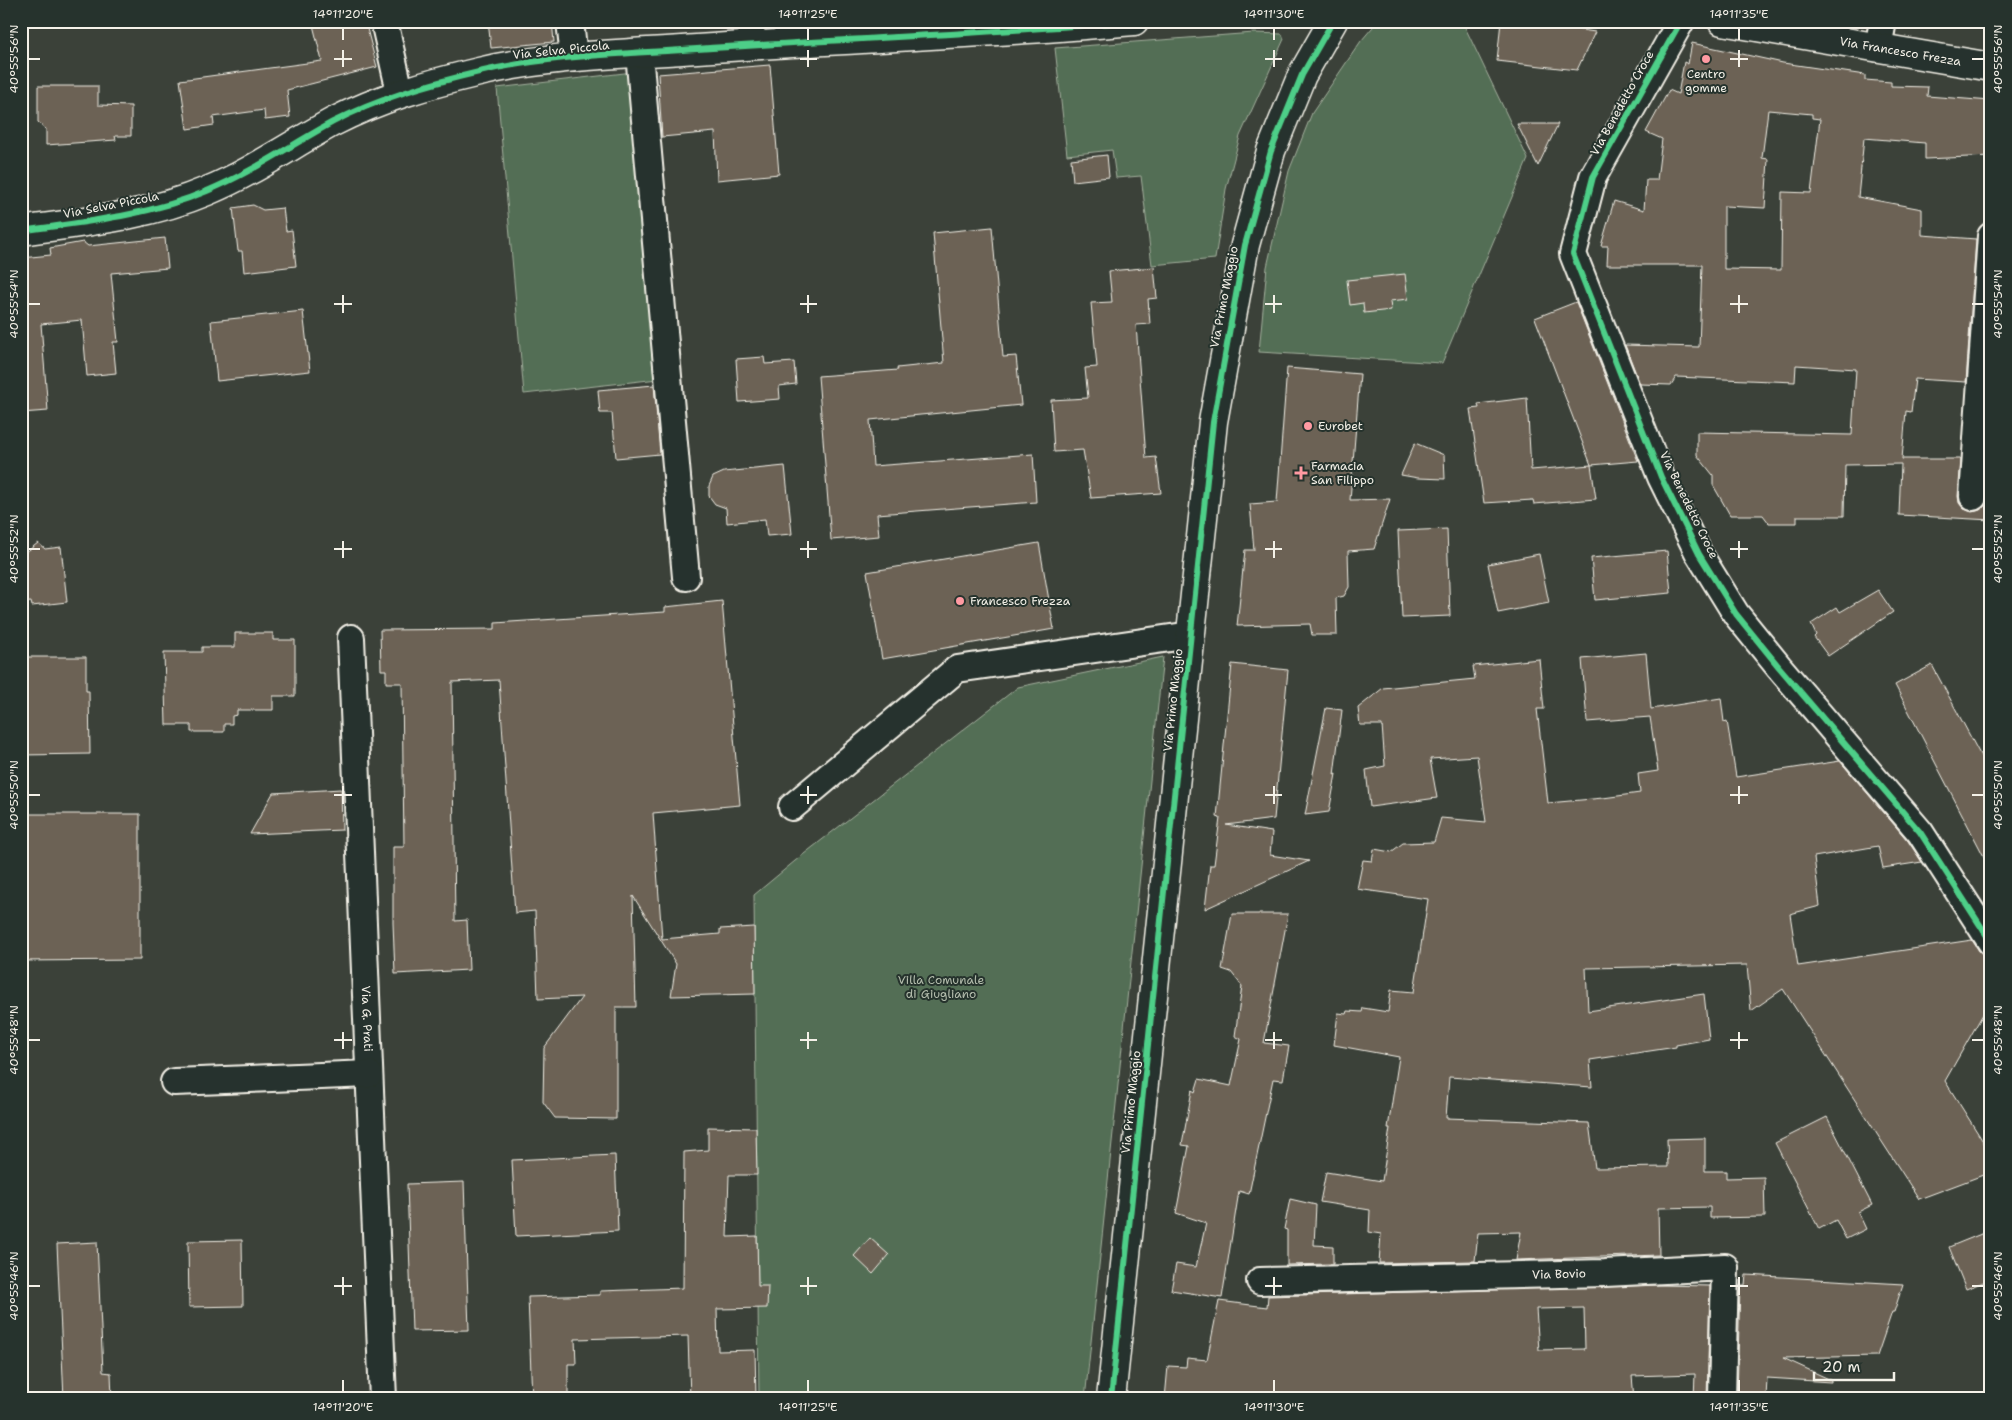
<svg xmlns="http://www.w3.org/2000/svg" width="2012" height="1420" font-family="'Shantell Sans',sans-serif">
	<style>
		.green { fill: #536e55; stroke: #a4b09e }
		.building { fill: #6c6255; stroke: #f4f1e8; fill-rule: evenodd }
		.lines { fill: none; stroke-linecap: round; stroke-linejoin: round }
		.minor-casing { stroke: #f4f1e8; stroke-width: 30 }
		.tertiary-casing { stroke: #f4f1e8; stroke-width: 31 }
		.minor { stroke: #26332d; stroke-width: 26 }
		.tertiary { stroke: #26332d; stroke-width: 28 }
		.cycleway-casing { stroke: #26332d; stroke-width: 9 }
		.cycleway { stroke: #4dcf88; stroke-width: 6 }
		.ticks { fill: none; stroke: #f4f1e8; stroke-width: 2 }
		.poi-dot { fill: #ff9aa2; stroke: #26332d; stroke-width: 2 }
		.labels { text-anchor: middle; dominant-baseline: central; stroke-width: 4; stroke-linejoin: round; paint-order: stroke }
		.street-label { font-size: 12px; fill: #f4f1e8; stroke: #26332d }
		.poi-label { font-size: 12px; fill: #f4f1e8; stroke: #26332d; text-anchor: start }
		.park-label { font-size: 12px; fill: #b4bdad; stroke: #26332d }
		.neatline { fill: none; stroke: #f4f1e8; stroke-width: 2 }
		.ticks-label { font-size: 12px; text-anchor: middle; fill: #f4f1e8 }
	</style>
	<rect width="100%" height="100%" fill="#3b4139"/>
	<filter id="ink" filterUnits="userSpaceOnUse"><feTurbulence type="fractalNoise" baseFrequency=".02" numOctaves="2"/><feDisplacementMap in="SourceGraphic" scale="10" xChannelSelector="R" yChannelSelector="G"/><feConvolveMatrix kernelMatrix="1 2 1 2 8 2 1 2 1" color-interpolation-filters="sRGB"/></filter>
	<g filter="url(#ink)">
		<g class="green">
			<path d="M1378,21H1462L1528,159L1442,363L1259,352L1267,267L1289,171L1312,113L1361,41Z"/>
			<path d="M1254,33L1282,34L1284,39L1240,136L1226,189L1215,259L1152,265L1141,176L1116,178L1112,150L1067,155L1055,48Z"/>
			<path d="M633,72L658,379L524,394L497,88Z"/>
			<path d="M1163,657L1085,1399H759L754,895L795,861L1018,687Z"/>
		</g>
		<g class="building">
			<path d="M312,21H365L377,67L287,90L290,117L265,120L264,110L213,117L214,125L187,129L180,80L322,61Z"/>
			<path d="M488,21H552L554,42L491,48Z"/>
			<path d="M1501,21H1523L1595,32L1577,70L1497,61Z"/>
			<path d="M1692,43L1783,63L1865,75V80L1891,82V86L1928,87L1927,96L1991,101V156L1925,159V143L1864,138L1858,197L1922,209V235L1976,239L1966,382L1915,379L1911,412L1906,411L1902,459H1961L1958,496L1959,503L1964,509L1972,512L1980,510L1986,505L1988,498L1991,460V520L1899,515L1901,464L1845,465L1844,516H1797V523H1769L1763,515H1730L1713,485V475L1697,455V432L1852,435L1856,369L1796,365L1795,382L1676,377L1671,385L1640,384L1625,345L1699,347L1702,265H1607L1608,246H1601L1614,201L1644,210L1646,180H1657L1662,139L1646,132L1669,90L1678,94L1684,62L1688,64ZM1768,110L1812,114V118L1820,119L1811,193L1782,192L1781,270L1724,269V206L1765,208L1768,159L1762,158Z"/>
			<path d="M770,65L779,174L717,180L715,132L662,137L658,74Z"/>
			<path d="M38,86H98V105L131,106V136H115L116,140L46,145V129L38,122Z"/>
			<path d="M1517,124H1558L1538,166Z"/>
			<path d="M1107,155L1109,177L1073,181L1071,159Z"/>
			<path d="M253,205L263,210L283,208L286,231L292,230L296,266L244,272L242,251H238L233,208Z"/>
			<path d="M992,227L1003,357L1016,356L1021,405L870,420L873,466L1033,454L1036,502L877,514L879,536L831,540L818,376L898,370L897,368L944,363L933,233Z"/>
			<path d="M165,238L168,268L111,273L118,342H113L116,373L87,376L82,320L41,324L48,411L21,413V258L51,255L50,248L83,242L88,246Z"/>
			<path d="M1154,267L1157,298L1148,299L1150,324L1136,325L1146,458L1156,457L1161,493L1091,498L1083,450L1054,452L1051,400L1088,398L1085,368L1097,367L1091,303L1112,302L1109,271Z"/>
			<path d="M1405,274L1408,299L1390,301L1391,310L1364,313L1363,303L1350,305L1347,280Z"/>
			<path d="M1576,302L1638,461L1591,465L1535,318Z"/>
			<path d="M303,311L310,371L217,381L211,321Z"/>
			<path d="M764,357L765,364L794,362L796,384L779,386L780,399L739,402L736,359Z"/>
			<path d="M1287,368L1360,374L1350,500L1390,499L1374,549L1348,551L1349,587L1344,596L1336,598L1337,635H1312L1310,624L1237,626L1245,550H1254L1250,504L1277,502Z"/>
			<path d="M654,385L660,454L616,458L612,413H600L598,390Z"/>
			<path d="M1527,398L1531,470L1591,465L1596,499L1534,504L1533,500L1484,503L1470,409L1479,408L1478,404Z"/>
			<path d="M1415,443L1444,455L1445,479L1418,478L1401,475Z"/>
			<path d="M785,466L792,534L767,536L765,519L727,523L726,508L715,504L709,496V486L713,477L724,472Z"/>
			<path d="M1447,529L1450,616L1402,618L1398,531Z"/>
			<path d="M38,543L45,549L61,547L67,602L32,606L31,602L21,603V556Z"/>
			<path d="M1039,543L1054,629L882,659L867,572Z"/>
			<path d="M1667,551L1671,593L1595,600L1591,558Z"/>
			<path d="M1539,554L1549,603L1498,613L1488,564Z"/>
			<path d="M1878,590L1893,612L1828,656L1814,637L1816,635L1811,624L1837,607L1840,612Z"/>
			<path d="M722,601L740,805L653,813L662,939L720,934V929L754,927L755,994L671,996L676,964L633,896L636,1007H616V1119L555,1118L543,1102L544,1048L582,997L538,999L535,911L515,913L499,680L452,682L455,921L467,920L469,970L395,974L393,923V847H404L402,683H386V670H381L380,630L495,629V623L665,612V607Z"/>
			<path d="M235,633H273V640H295V696H273V710H237V715L232,716V724H224V732H191V725H166L164,652H202V647H235Z"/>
			<path d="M1646,653L1651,709L1721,698L1724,722L1727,721L1736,777L1840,761L1908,841L1922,862L1883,868L1878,846L1814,857L1820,906L1790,914L1798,966L1972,940L1979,951L1988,956L1991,961V1000L1945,1081L1991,1154V1172L1919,1199L1783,989L1751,1011L1747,965L1586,968L1588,1011L1704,994L1709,1039L1676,1045V1047L1590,1060L1592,1087L1449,1077L1446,1118L1589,1123L1595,1168L1668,1167L1667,1139L1705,1138V1171H1726V1178L1764,1177L1765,1217L1710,1218V1207L1658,1208L1659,1255L1516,1260L1521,1232L1478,1233L1475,1261L1379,1263L1381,1234L1369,1232L1370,1210L1320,1202L1326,1172L1382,1181L1390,1128H1388L1399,1057L1334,1045L1338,1013L1346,1014L1347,1011L1362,1012L1363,1008L1388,1012L1391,990L1414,992L1428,899L1357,889L1363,860L1372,861L1374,849L1391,852L1403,843L1434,842L1441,818L1486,822L1477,756L1430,759L1437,798L1370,807L1366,770L1385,766L1382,725H1360L1358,708L1383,688L1475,679L1473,666L1539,659L1544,709H1537L1548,803L1603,798L1640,793L1638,774L1658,771L1650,717L1587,722L1582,659Z"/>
			<path d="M21,657H86V691H89L90,754L21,755Z"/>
			<path d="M1232,664L1288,670L1274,819L1226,825L1272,832L1270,855L1309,861L1205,909L1210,865H1214L1220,818L1217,817Z"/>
			<path d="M1932,665L1991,775V870L1895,685Z"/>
			<path d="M1326,708L1342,710L1334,775L1336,774L1329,812L1305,815Z"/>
			<path d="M341,789L342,830L250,834L273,793Z"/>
			<path d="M21,814H140V960L21,961Z"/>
			<path d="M1232,914H1288L1264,1043L1289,1046L1283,1080L1273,1079L1249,1194L1239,1191L1222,1298L1171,1290L1176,1264L1196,1267L1206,1223L1176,1213L1189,1146L1182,1145L1192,1090L1195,1092L1199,1079L1231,1086L1241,1039L1235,1036L1242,986L1231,972L1222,969Z"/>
			<path d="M1827,1117L1872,1205L1858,1212L1866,1229L1846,1239L1836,1220L1819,1229L1775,1143Z"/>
			<path d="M708,1127L756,1128L757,1175H729L727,1237L757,1236L758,1286H768L767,1308L717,1309L718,1351L755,1350L756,1399H690L688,1336L575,1339L576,1364H568V1399H532L528,1297L600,1295V1291L683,1288L684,1152L708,1150Z"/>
			<path d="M615,1155L618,1231L516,1236L512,1160Z"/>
			<path d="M464,1182L469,1330L412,1331L407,1184Z"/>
			<path d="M1290,1199L1316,1205L1314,1245L1333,1246V1264L1287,1265V1230L1284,1229Z"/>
			<path d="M1991,1230V1279L1966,1289L1949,1247Z"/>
			<path d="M870,1238L889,1255L873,1274L854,1256Z"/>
			<path d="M242,1240L243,1306L189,1307L188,1241Z"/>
			<path d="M97,1242L103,1372L111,1373L112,1399H64L57,1244Z"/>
			<path d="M1746,1275L1903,1284L1894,1312H1892L1877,1356L1783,1358L1831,1380V1382L1767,1378L1766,1399H1737L1740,1285H1745Z"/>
			<path d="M1660,1285L1710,1286L1707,1399H1694L1695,1374L1632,1376L1634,1399H1165L1168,1366L1186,1367L1187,1358L1207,1360L1219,1301L1267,1307L1268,1296ZM1584,1308L1585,1349L1539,1350L1536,1309Z"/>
		</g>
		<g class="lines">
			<g class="minor-casing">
				<g id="minor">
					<path d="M384,21L400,92"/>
					<path d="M570,21L574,58"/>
					<path d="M751,21L752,45"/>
					<path d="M1681,21L1593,177L1573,254L1661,477L1699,554L1736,614L1779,667L1920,832L1991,942"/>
					<path d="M1878,48L1883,21"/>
					<path d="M639,53L686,577"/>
					<path d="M1973,497L1991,236"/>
					<path id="s1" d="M351,638L383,1399"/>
					<path d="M792,807L957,669L1191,635"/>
					<path d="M174,1082L369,1074"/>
					<path id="s2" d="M1260,1281L1605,1273L1725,1267L1722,1399"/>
				</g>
			</g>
			<g class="tertiary-casing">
				<g id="tertiary">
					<path id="s3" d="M1722,21L1991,67"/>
					<path d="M21,231C84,222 148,216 207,191C251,173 291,145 333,122C380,98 428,84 479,72C550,55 625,54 697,49C842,39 988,34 1134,21"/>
					<path d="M1111,1399L1213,422L1245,245L1271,151L1302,75L1333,21"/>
				</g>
			</g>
			<use href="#minor" class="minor"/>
			<use href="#tertiary" class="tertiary"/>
			<g class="cycleway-casing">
				<g id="cycleway">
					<path d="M1681,21L1593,177L1573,254L1661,477L1699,554L1736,614L1779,667L1920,832L1991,942"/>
					<path d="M21,231C84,222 148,216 207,191C251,173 291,145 333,122C380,98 428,84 479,72C550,55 625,54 697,49C842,39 988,34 1134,21"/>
					<path d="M1111,1399L1213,422L1245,245L1271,151L1302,75L1333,21"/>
				</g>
			</g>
			<use href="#cycleway" class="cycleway"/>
		</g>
	</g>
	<path class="ticks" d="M343,28V40M808,28V40M1274,28V40M1739,28V40M343,50V67M808,50V67M1274,50V67M1739,50V67M28,59H40M334,59H352M800,59H817M1265,59H1282M1730,59H1748M1972,59H1984M343,295V313M808,295V313M1274,295V313M1739,295V313M28,304H40M334,304H352M800,304H817M1265,304H1282M1730,304H1748M1972,304H1984M343,541V558M808,541V558M1274,541V558M1739,541V558M28,549H40M334,549H352M800,549H817M1265,549H1282M1730,549H1748M1972,549H1984M343,786V804M808,786V804M1274,786V804M1739,786V804M28,795H40M334,795H352M800,795H817M1265,795H1282M1730,795H1748M1972,795H1984M343,1032V1049M808,1032V1049M1274,1032V1049M1739,1032V1049M28,1040H40M334,1040H352M800,1040H817M1265,1040H1282M1730,1040H1748M1972,1040H1984M343,1277V1295M808,1277V1295M1274,1277V1295M1739,1277V1295M28,1286H40M334,1286H352M800,1286H817M1265,1286H1282M1730,1286H1748M1972,1286H1984M343,1380V1392M808,1380V1392M1274,1380V1392M1739,1380V1392"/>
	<g class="poi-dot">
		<circle cx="1706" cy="59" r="5"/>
		<circle cx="1308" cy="426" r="5"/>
		<path d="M1298.5 465.5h5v5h5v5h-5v5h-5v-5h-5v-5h5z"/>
		<circle cx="960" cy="601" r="5"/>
	</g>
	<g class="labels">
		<g class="street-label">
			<text transform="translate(561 50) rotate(-6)">Via Selva Piccola</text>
			<text stroke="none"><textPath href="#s3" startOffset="181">Via Francesco Frezza</textPath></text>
			<text transform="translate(1622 103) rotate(-61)">Via Benedetto Croce</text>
			<text transform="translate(111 205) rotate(-11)">Via Selva Piccola</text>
			<text transform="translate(1224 297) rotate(-79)">Via Primo Maggio</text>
			<text transform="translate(1689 505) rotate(64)">Via Benedetto Croce</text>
			<text transform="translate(1173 700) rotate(-84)">Via Primo Maggio</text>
			<text stroke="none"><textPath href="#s1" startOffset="381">Via G. Prati</textPath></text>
			<text transform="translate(1131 1102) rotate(-84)">Via Primo Maggio</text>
			<text stroke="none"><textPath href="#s2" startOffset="299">Via Bovio</textPath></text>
		</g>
		<g class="poi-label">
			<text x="1706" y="74" text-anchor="middle">Centro<tspan x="1706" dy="14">gomme</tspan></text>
			<text x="1318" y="426">Eurobet</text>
			<text x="1311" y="466">Farmacia<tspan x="1311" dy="14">San Filippo</tspan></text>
			<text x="970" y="601">Francesco Frezza</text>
		</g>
		<g class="park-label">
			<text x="941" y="980">Villa Comunale<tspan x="941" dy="14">di Giugliano</tspan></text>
		</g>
	</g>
	<rect width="2012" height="1420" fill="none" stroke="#26332d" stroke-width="55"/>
	<path d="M1814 1372v8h80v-8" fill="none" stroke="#f4f1e8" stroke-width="2.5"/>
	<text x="1822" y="1372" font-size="15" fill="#f4f1e8" stroke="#26332d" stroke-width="4" paint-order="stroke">20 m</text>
	<rect x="28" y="28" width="1956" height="1364" class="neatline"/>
	<g class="ticks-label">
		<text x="343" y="18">14°11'20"E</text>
		<text x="808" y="18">14°11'25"E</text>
		<text x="1274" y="18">14°11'30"E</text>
		<text x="1739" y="18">14°11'35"E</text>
		<text transform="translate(14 59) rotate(-90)" y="4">40°55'56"N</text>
		<text transform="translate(1998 59) rotate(-90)" y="4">40°55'56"N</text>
		<text transform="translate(14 304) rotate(-90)" y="4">40°55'54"N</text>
		<text transform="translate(1998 304) rotate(-90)" y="4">40°55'54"N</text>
		<text transform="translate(14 549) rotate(-90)" y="4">40°55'52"N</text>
		<text transform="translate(1998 549) rotate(-90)" y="4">40°55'52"N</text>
		<text transform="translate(14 795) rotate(-90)" y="4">40°55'50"N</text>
		<text transform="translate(1998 795) rotate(-90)" y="4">40°55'50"N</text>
		<text transform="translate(14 1040) rotate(-90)" y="4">40°55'48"N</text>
		<text transform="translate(1998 1040) rotate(-90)" y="4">40°55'48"N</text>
		<text transform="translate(14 1286) rotate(-90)" y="4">40°55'46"N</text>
		<text transform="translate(1998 1286) rotate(-90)" y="4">40°55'46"N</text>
		<text x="343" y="1411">14°11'20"E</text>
		<text x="808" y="1411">14°11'25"E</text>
		<text x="1274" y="1411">14°11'30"E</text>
		<text x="1739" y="1411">14°11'35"E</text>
	</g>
</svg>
